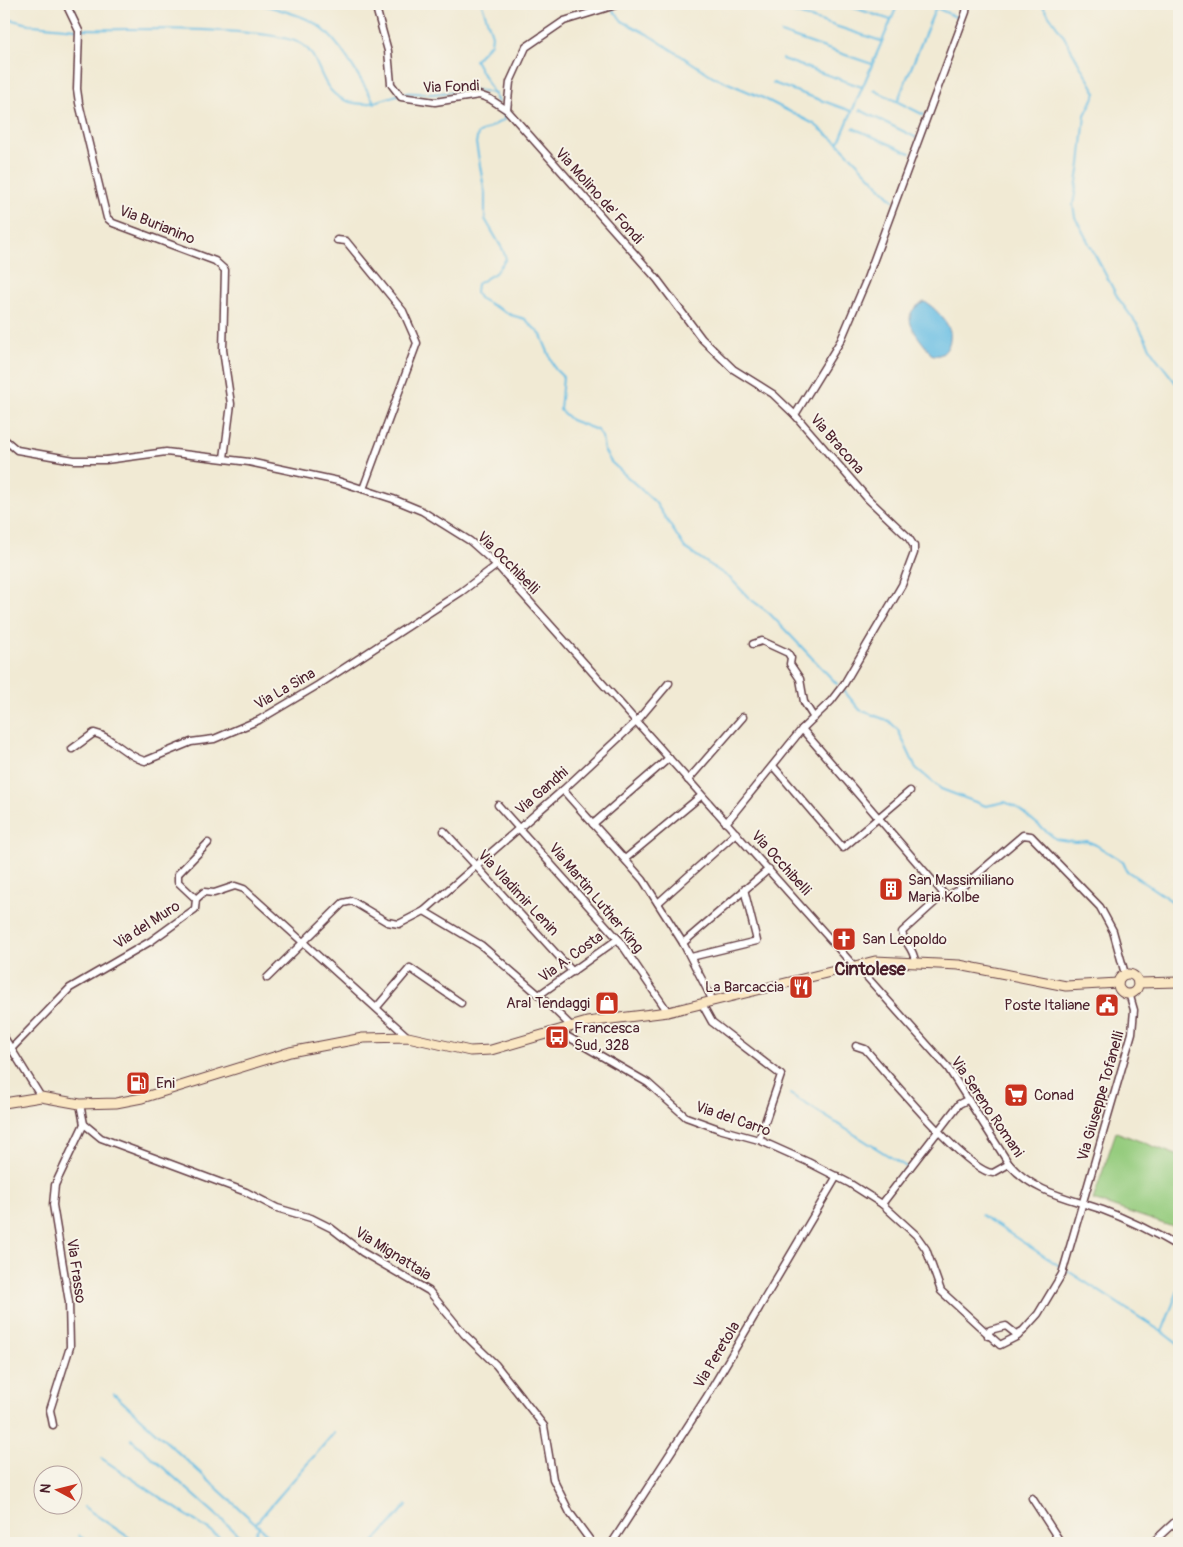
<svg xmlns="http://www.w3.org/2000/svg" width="1183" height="1547" font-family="Pangolin,sans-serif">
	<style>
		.green { fill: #95cc7e; stroke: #707654 }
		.water { fill: #68bee4; stroke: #596e88 }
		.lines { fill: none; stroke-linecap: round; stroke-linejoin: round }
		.stream { stroke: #68bee4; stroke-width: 2 }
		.street-casing { stroke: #633d44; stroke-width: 9 }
		.secondary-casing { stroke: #633d44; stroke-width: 11 }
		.street { stroke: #fff; stroke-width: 6 }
		.secondary { stroke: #fae7c3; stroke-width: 9 }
		.labels { text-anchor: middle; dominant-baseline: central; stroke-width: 4; stroke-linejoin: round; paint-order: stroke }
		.street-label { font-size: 15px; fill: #4a1f2b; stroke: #f7f3e8 }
		.poi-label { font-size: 15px; fill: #4a1f2b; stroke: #f7f3e8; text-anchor: start }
		.quarter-label { font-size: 18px; font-weight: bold; fill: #4a1f2b; stroke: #f7f3e8 }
	</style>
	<rect width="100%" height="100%" fill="#f7f3e8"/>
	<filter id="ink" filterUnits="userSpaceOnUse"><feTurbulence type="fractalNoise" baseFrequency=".02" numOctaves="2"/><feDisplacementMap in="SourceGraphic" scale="10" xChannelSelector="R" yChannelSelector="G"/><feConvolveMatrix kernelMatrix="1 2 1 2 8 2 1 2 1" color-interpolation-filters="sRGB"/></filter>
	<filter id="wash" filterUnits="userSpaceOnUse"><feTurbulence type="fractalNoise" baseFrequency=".0096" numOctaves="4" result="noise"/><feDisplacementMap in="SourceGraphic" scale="20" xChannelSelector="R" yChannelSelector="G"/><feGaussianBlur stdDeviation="1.12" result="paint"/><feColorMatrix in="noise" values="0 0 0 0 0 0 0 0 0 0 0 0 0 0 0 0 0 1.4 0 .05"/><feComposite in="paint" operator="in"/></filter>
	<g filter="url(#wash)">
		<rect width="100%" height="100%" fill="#f1ead4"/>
		<path class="green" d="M1116,1132L1179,1156V1229L1093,1200Z"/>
		<path class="water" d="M924,302C932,304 949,323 950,332C952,344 944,360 931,354C918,335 895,316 924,302Z"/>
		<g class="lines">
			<g class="stream">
				<path d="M72,4L79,24"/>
				<path d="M260,4C276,9 295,13 311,21C338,35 359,78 375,103"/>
				<path d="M482,4L492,35L491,43L475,60L498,102"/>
				<path d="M842,4L891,20"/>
				<path d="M928,4L958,18"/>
				<path d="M1041,4L1063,35L1096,93L1085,115L1080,165L1073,205L1075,217L1118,298L1139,327L1154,355L1179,387"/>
				<path d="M774,6L881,41"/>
				<path d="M613,10L622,21L647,34L714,77L763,98L814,124L838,143L893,200"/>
				<path d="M4,18L33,25L76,29"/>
				<path d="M81,29C125,30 271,25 303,45C323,59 318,94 350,102C370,108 385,97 405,93C413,92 423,94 431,94C454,93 472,86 495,94"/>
				<path d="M781,33L872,64"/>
				<path d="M782,59L862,87"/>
				<path d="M773,83L851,111"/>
				<path d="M874,90L924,115"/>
				<path d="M898,100L936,7"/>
				<path d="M501,108L505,119L478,134L476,143L485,194V219L503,250L506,259L495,273L477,284L476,292L479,298L488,303L511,315L525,319L541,335L555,369L563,377L560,410L571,420L597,430L602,437L604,450L611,462L655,502L685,548L731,579L749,598L769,613L837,684"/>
				<path d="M860,110L917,138"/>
				<path d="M853,128L910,153"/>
				<path d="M839,142L898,4"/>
				<path d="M844,691L860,710L889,721L898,730L916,768L941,789L986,806L1005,802L1016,807L1056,839L1075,842L1087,841L1096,845L1123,862L1127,871L1179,906"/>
				<path d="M790,1094L908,1168"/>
				<path d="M981,1215L1061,1267"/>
				<path d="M1065,1269L1162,1332"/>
				<path d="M1179,1288L1162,1332L1179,1345"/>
				<path d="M114,1394L277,1543"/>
				<path d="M131,1439L248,1543"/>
				<path d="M101,1458L228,1543"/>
				<path d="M84,1507L137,1543"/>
				<path d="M256,1523L334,1433"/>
				<path d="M79,1536L90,1543"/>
				<path d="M249,1543L259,1527"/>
				<path d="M373,1543L407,1505"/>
			</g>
		</g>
	</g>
	<g filter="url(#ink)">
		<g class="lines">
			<g class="street-casing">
				<g id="street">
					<path d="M66,4L79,31L77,89L79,103L107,218L113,223L215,261L225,270L223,350L231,404L224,458"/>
					<path d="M375,4L388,51L391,84L401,97L435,102L479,95L490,99L507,110"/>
					<path d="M619,4L564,21L526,47L510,82L507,110L657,279L702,339L733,369L773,394L795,415"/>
					<path d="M337,240L346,241L403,311L417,343L363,489"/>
					<path d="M4,439L17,450L74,460H106L166,452L249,462L338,481L393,499L422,511L470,541L497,565L854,966"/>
					<path d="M753,644L762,641L788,653L791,658L790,664L800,679L804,702L814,718"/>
					<path d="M802,729L944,894L948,896L962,887L1023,835L1031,836L1100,907L1113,931L1125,974"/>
					<path d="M72,749L94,733C113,737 125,756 145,761L191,742L214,739L259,720L318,685L461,592L497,565"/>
					<path d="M773,766L843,848L910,791"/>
					<path d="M688,780L743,717"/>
					<path d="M563,790L643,880L683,943L713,1001"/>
					<path d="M498,805L618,939L668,1012"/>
					<path d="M726,823L802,729L831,701L844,684L902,585L914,553V546L908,537L868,499L795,415L841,340L866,281L966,12L967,4"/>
					<path d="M593,824L669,758"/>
					<path d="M444,831L573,972"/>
					<path d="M625,859L701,796"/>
					<path d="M196,899L178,882V874L208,843"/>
					<path d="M658,903L736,833"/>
					<path d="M424,911L481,945L539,995L571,1026"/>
					<path d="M683,943L769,869"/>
					<path d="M691,957L757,941L744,889"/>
					<path d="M915,961C913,947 904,943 902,932L944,894"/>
					<path d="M860,964L866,976L948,1068L1009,1164C1034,1193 1069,1198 1103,1210C1130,1220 1155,1233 1179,1247"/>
					<path d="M267,978L343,903L352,901L387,922L399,924L424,911L563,790L637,721L669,683"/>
					<path d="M539,995L618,939"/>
					<path d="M702,1004L712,1022L781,1075L759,1140"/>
					<path d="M377,1007L410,968L461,1003"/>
					<path d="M558,1031L648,1083L686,1117L719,1129L759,1140L808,1162L849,1183L882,1204L916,1235L926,1249L941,1291L1000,1345L1018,1336L1038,1314L1062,1274L1132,1033L1134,1010L1129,993"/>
					<path d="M4,1037L41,1097"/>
					<path d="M856,1046L865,1049C885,1071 968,1173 993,1173L1009,1164"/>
					<path d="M11,1049L70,988L151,941L195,909L196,899L204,892L214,893L235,886L244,889L408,1037"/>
					<path d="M80,1104L84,1124L101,1138L246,1192L277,1208L311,1218L331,1228L362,1252L429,1291L464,1334L496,1365L544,1426L553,1479L570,1513L592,1543"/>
					<path d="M882,1204L959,1104L967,1100"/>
					<path d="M988,1336L990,1330L1006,1326L1016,1334L1023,1331"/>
					<path d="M53,1425L50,1410L70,1347L69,1302L53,1205L55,1185L84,1124"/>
					<path d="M1032,1498L1061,1543"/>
					<path d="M612,1543L706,1398L837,1176"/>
					<path d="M1152,1543L1179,1518"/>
				</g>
			</g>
			<g class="secondary-casing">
				<g id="secondary">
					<circle cx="1128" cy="984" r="10"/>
					<path d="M1138,983L1179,982"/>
					<path d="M4,1103L41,1097L80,1104L116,1103L142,1098L290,1052L363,1038L408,1037L470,1051L491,1050L587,1022L668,1012L875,961L959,965L1066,986L1118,983"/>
				</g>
			</g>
			<use href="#street" class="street"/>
			<use href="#secondary" class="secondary"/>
		</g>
	</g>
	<defs>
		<g id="building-square" transform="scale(1.25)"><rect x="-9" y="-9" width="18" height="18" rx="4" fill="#c8321e" stroke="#f7f3e8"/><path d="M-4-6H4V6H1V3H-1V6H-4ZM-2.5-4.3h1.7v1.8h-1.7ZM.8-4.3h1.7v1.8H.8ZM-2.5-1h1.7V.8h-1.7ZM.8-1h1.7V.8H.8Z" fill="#fff"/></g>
		<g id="church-square" transform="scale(1.25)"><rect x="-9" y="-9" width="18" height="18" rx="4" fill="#c8321e" stroke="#f7f3e8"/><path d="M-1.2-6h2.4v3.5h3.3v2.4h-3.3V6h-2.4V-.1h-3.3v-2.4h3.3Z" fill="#fff"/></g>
		<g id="restaurant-square" transform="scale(1.25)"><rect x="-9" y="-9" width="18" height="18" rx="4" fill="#c8321e" stroke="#f7f3e8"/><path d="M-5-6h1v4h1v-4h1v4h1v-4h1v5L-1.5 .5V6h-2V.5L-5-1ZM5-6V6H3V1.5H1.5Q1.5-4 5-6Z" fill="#fff"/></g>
		<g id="shop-square" transform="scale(1.25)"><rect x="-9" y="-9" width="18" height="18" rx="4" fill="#c8321e" stroke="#f7f3e8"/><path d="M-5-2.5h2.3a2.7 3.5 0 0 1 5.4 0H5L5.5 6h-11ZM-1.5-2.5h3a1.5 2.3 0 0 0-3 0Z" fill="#fff"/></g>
		<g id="civic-square" transform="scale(1.25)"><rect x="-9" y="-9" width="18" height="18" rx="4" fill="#c8321e" stroke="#f7f3e8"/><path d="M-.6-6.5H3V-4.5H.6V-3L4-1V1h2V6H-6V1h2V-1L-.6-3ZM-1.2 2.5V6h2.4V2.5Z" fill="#fff"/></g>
		<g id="bus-square" transform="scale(1.25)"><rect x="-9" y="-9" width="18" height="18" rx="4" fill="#c8321e" stroke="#f7f3e8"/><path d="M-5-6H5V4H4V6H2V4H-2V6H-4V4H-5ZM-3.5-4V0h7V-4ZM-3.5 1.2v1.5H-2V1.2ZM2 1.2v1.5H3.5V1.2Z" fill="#fff"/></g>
		<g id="fuel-square" transform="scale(1.25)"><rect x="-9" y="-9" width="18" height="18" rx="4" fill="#c8321e" stroke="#f7f3e8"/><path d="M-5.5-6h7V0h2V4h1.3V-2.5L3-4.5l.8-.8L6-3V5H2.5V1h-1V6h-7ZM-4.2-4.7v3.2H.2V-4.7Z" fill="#fff"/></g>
		<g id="supermarket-square" transform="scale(1.25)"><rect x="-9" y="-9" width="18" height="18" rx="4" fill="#c8321e" stroke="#f7f3e8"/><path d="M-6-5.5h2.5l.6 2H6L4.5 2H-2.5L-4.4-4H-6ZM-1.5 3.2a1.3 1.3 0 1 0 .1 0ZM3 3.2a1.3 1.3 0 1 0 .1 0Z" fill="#fff"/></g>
	</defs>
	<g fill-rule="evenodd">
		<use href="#building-square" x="891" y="889"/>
		<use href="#church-square" x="844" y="939"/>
		<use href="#restaurant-square" x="801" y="987"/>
		<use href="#shop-square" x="607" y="1003"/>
		<use href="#civic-square" x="1107" y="1005"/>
		<use href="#bus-square" x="557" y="1037"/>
		<use href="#fuel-square" x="138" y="1083"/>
		<use href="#supermarket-square" x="1016" y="1095"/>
	</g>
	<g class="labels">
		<g class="street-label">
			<text transform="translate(451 87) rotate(-2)">Via Fondi</text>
			<text transform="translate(599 196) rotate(48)">Via Molino de' Fondi</text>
			<text transform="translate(157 225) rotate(22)">Via Burianino</text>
			<text transform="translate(837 444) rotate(49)">Via Bracona</text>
			<text transform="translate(508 563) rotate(45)">Via Occhibelli</text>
			<text transform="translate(285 689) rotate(-30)">Via La Sina</text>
			<text transform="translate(542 791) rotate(-41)">Via Gandhi</text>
			<text transform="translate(781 863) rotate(48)">Via Occhibelli</text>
			<text transform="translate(518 893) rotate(47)">Via Vladimir Lenin</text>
			<text transform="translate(596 898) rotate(50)">Via Martin Luther King</text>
			<text transform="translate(147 925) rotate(-33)">Via del Muro</text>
			<text transform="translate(571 957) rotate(-36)">Via A. Costa</text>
			<text transform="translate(1101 1096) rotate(-74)">Via Giuseppe Tofanelli</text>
			<text transform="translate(987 1107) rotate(56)">Via Sereno Romani</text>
			<text transform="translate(733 1119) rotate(19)">Via del Carro</text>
			<text transform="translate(393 1254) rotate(32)">Via Mignattaia</text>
			<text transform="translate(76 1271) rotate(82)">Via Frasso</text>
			<text transform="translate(717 1355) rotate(-59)">Via Peretola</text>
		</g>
		<g class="poi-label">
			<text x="908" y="880">San Massimiliano<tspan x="908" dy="17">Maria Kolbe</tspan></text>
			<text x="862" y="939">San Leopoldo</text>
			<text x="784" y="987" text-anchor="end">La Barcaccia</text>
			<text x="590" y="1003" text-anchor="end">Aral Tendaggi</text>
			<text x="1090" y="1005" text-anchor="end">Poste Italiane</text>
			<text x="574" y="1028">Francesca<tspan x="574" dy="17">Sud, 328</tspan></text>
			<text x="156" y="1083">Eni</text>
			<text x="1034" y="1095">Conad</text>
		</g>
		<g class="quarter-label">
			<text x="870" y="969">Cintolese</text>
		</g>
	</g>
	<rect width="1183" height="1547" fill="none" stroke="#f7f3e8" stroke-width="20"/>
	<g transform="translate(58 1490) rotate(277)"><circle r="24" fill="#f7f3e8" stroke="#b29e9c"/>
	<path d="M0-4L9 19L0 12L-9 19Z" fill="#c8321e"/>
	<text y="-8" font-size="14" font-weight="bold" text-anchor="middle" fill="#4a1f2b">N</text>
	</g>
</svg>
